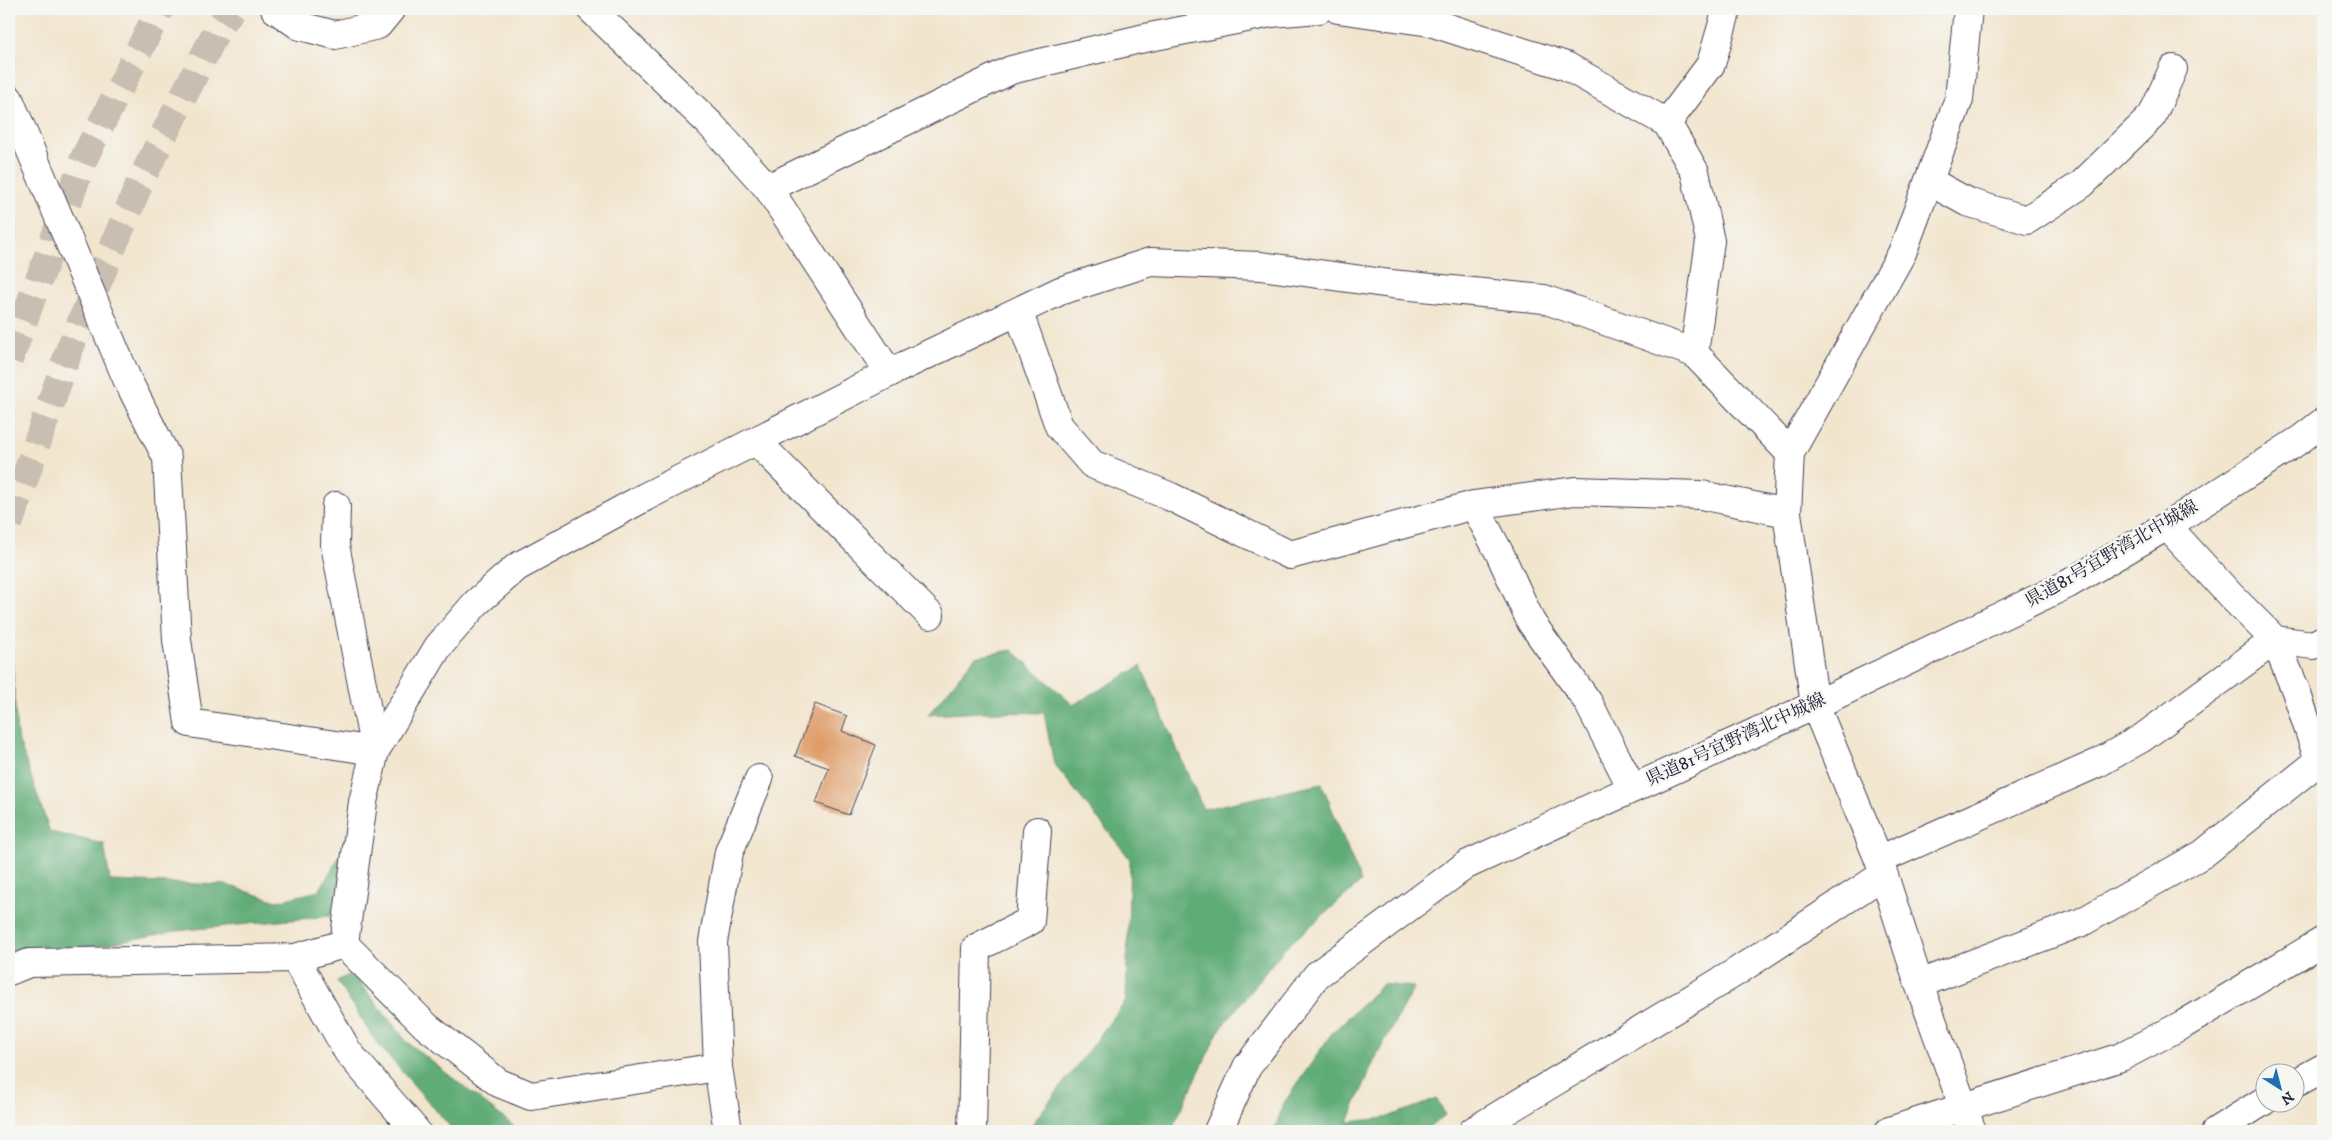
<svg xmlns="http://www.w3.org/2000/svg" width="2332" height="1140" font-family="'IM FELL DW Pica','Noto Serif JP',serif">
	<style>
		.forest { fill: #60ac77; stroke: #416759 }
		.building { fill: #de9c67 }
		.lines { fill: none; stroke-linecap: round; stroke-linejoin: round }
		.primary-tunnel { stroke: #c8beb1; stroke-width: 28; stroke-dasharray: 28 14; stroke-linecap: butt }
		.minor-casing { stroke: #413f51; stroke-width: 30 }
		.primary-casing { stroke: #413f51; stroke-width: 30 }
		.minor { stroke: #fff; stroke-width: 28 }
		.primary { stroke: #fff; stroke-width: 28 }
		.labels { text-anchor: middle; dominant-baseline: central; stroke-width: 5; stroke-linejoin: round; paint-order: stroke }
		.street-label { font-size: 18px; fill: #22223b; stroke: #f6f6f2 }
	</style>
	<rect width="100%" height="100%" fill="#f6f6f2"/>
	<filter id="ink" filterUnits="userSpaceOnUse"><feTurbulence type="fractalNoise" baseFrequency=".02" numOctaves="2"/><feDisplacementMap in="SourceGraphic" scale="10" xChannelSelector="R" yChannelSelector="G"/><feConvolveMatrix kernelMatrix="1 2 1 2 8 2 1 2 1" color-interpolation-filters="sRGB"/></filter>
	<filter id="wash" filterUnits="userSpaceOnUse"><feTurbulence type="fractalNoise" baseFrequency=".0096" numOctaves="4" result="noise"/><feDisplacementMap in="SourceGraphic" scale="20" xChannelSelector="R" yChannelSelector="G"/><feGaussianBlur stdDeviation="1.12" result="paint"/><feColorMatrix in="noise" values="0 0 0 0 0 0 0 0 0 0 0 0 0 0 0 0 0 1.4 0 .05"/><feComposite in="paint" operator="in"/></filter>
	<g filter="url(#wash)">
		<rect width="100%" height="100%" fill="#f2e5ce"/>
		<g class="forest">
			<path d="M9,615L17,736L50,832L104,844L110,881L227,885L277,901L319,891L340,855L343,872L331,916L176,931L95,946L9,950Z"/>
			<path d="M1012,650L1073,705L1141,666L1203,809L1322,784L1361,882L1284,949L1218,1032L1171,1131H1027L1126,1001L1130,859L1054,764L1044,713L982,712L928,715L975,657Z"/>
			<path d="M352,973L407,1042L520,1131H454L376,1042L337,981Z"/>
			<path d="M1383,984L1414,987L1375,1059L1348,1122L1385,1118L1437,1099L1445,1115L1425,1131H1274L1284,1103L1332,1033Z"/>
		</g>
		<g id="blocks">
			<path class="building" d="M815,704L847,716L842,731L876,745L849,815L816,803L829,768L795,756Z"/>
		</g>
	</g>
	<g filter="url(#ink)">
		<use href="#blocks" fill-opacity="0" stroke="#413f51" stroke-width="1"/>
		<g class="lines">
			<g class="primary-tunnel">
				<path d="M9,360L85,156L160,9"/>
				<path d="M9,524L70,348L142,178L216,32L232,9"/>
			</g>
			<g class="minor-casing">
				<g id="minor">
					<path d="M275,9L300,26L335,35L378,25L391,9"/>
					<path d="M591,9L710,124L768,188L889,373"/>
					<path d="M1338,9L1430,22L1566,66L1667,123L1695,172L1710,241L1694,353"/>
					<path d="M1968,9L1959,99L1902,253L1790,453L1787,513L1815,705L1879,860L1919,984L1972,1131"/>
					<path d="M9,99L127,379L167,458L177,640L189,723L375,751"/>
					<path d="M1667,123L1711,64L1727,9"/>
					<path d="M1929,181L1967,202L2027,220L2082,184L2152,116L2173,69"/>
					<path d="M768,188L1011,70L1140,39L1271,13L1319,9"/>
					<path d="M1019,313L1059,426L1092,464L1171,497L1290,555L1474,505L1575,491L1701,495L1787,513"/>
					<path d="M757,442L930,615"/>
					<path d="M1474,505L1500,554L1531,622L1588,702L1632,788"/>
					<path d="M336,506L335,545L375,751"/>
					<path d="M2167,526L2230,595L2275,640L2313,645L2323,640"/>
					<path d="M1879,860L2098,763L2142,738L2275,640L2296,691L2319,761L2203,854L2082,922L1919,984"/>
					<path d="M344,944L363,802L375,751L438,647L476,603L517,567L645,497L889,373L1060,291L1150,262L1261,266L1391,284L1544,299L1694,353L1790,453"/>
					<path d="M344,944L426,1026L499,1083L531,1096L718,1067"/>
					<path d="M295,958L348,1052L416,1131"/>
					<path d="M9,971L29,963L295,958L344,944"/>
					<path d="M2294,1084L2323,1068"/>
					<path d="M728,1131L718,1067L713,942L729,852L759,779"/>
					<path d="M972,1131L976,948L1030,921L1037,831"/>
					<path d="M1473,1131L1736,972L1883,875"/>
					<path d="M1889,1131L2121,1057L2184,1024L2323,941"/>
					<path d="M2216,1131L2264,1101"/>
				</g>
			</g>
			<g class="primary-casing">
				<path id="primary" d="M1218,1131L1247,1067L1317,975L1466,865L1815,705L2068,584L2167,526L2301,439L2323,422"/>
			</g>
			<use href="#minor" class="minor"/>
			<use href="#primary" class="primary"/>
		</g>
	</g>
	<g class="labels">
		<g class="street-label">
			<text transform="translate(2112 554) rotate(-30)">県道81号宜野湾北中城線</text>
			<text transform="translate(1736 740) rotate(-25)">県道81号宜野湾北中城線</text>
		</g>
	</g>
	<rect width="2332" height="1140" fill="none" stroke="#f6f6f2" stroke-width="30"/>
	<g transform="translate(2280 1088) rotate(144)"><circle r="24" fill="#f6f6f2" stroke="#a1a1a9"/>
	<path d="M0-4L9 19L0 12L-9 19Z" fill="#1f6fb2"/>
	<text y="-8" font-size="14" font-weight="bold" text-anchor="middle" fill="#22223b">N</text>
	</g>
</svg>
